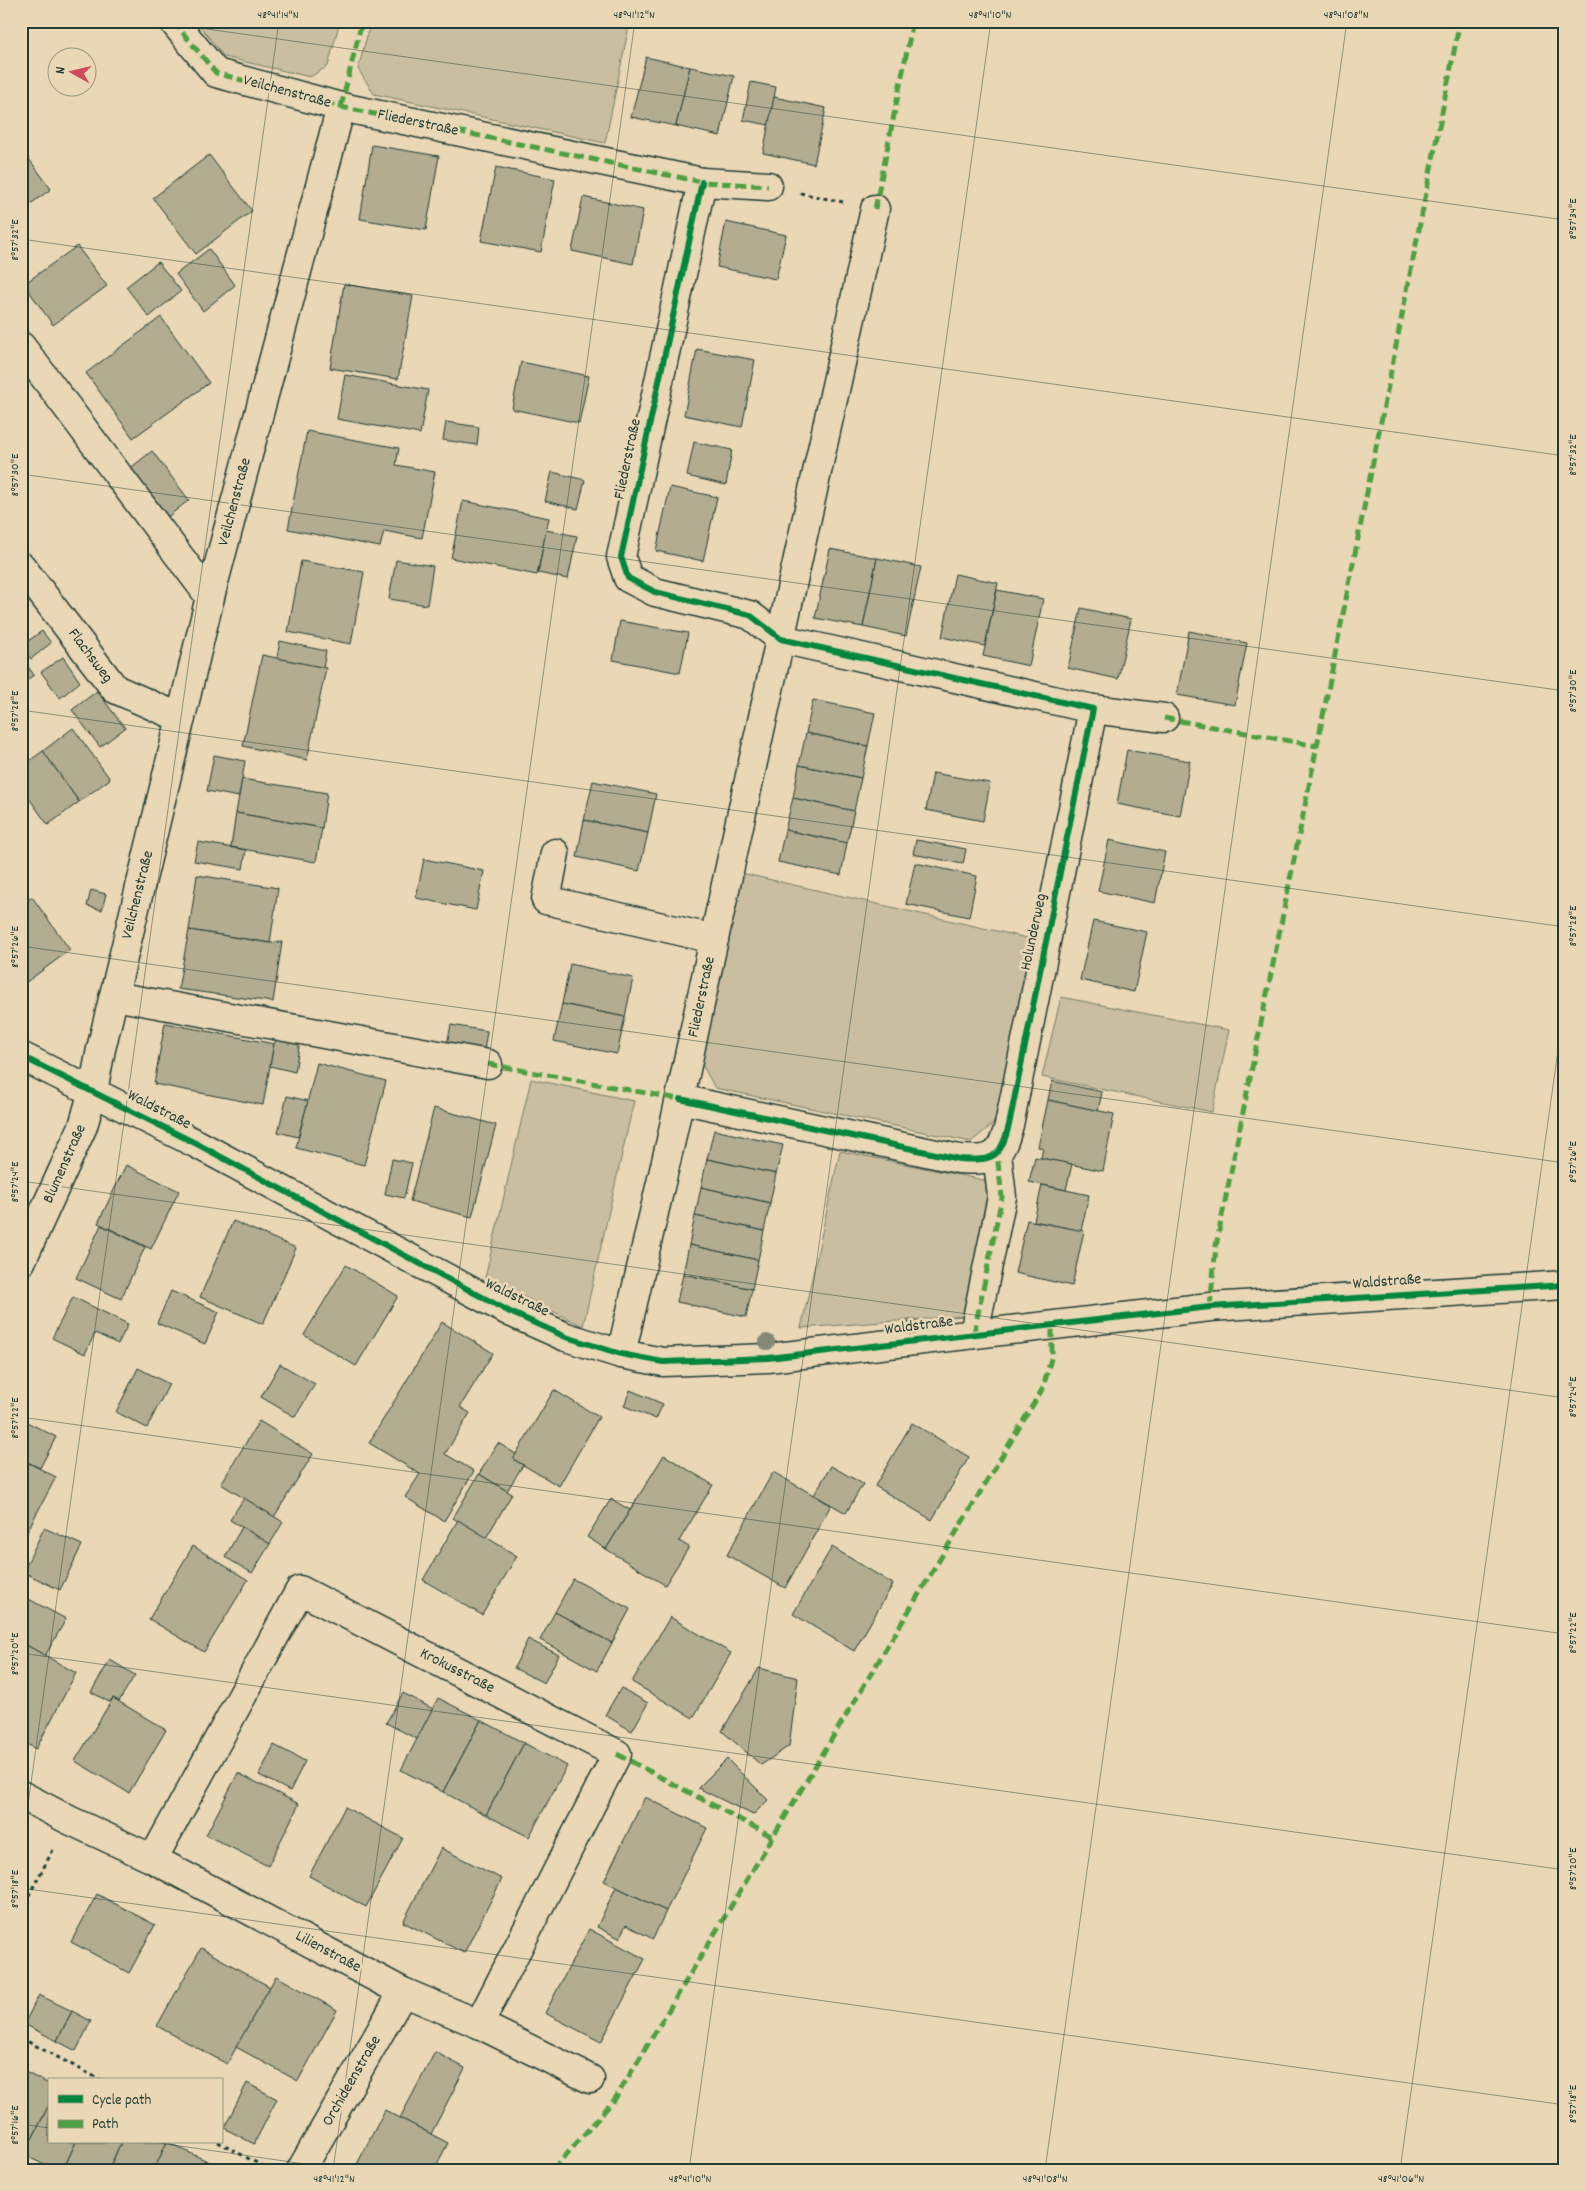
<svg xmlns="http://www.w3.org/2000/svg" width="1586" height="2191" font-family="Dekko,sans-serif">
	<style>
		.green { fill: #c9bea0; stroke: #747e6a }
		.building { fill: #b2ac91; stroke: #1f3d34 }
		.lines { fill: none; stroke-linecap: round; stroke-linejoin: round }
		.minor-casing { stroke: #1f3d34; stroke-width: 31 }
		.path { stroke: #1f3d34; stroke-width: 3; stroke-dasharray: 4 4; stroke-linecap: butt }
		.minor { stroke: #ead7b5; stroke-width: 28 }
		.quiet { stroke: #4da043; stroke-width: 5; stroke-dasharray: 10 5; stroke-linecap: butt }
		.cycleway-casing { stroke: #ead7b5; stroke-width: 9 }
		.cycleway { stroke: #00873e; stroke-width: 6 }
		.tree { fill: #848974 }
		.ticks { fill: none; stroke: #1f3d34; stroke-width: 1; stroke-opacity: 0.45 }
		.labels { text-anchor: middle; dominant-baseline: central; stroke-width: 5; stroke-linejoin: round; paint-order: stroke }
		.street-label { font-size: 16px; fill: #1f3d34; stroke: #ead7b5 }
		.neatline { fill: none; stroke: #1f3d34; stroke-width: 2 }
		.ticks-label { font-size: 12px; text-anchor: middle; fill: #1f3d34 }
	</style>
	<rect width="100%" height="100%" fill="#ead7b5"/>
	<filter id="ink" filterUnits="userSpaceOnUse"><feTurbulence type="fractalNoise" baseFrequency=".02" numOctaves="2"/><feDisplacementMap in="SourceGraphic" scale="10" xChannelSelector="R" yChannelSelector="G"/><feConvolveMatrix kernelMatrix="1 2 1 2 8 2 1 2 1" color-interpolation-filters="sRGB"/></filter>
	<g filter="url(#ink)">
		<g class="green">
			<path d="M196,21H340L328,66L310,77L224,57Z"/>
			<path d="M371,21H630L605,143L374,94L358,69Z"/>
			<path d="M741,873L1036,940L994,1123L971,1142L715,1088L702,1064Z"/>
			<path d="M1061,997L1229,1030L1212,1112L1042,1077Z"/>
			<path d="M531,1079L634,1101L583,1326L485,1278Z"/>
			<path d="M840,1151L984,1180L992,1195L964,1316L801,1328Z"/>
		</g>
		<g class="building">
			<path d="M646,57L690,67L676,126L631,117Z"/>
			<path d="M690,67L734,76L720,136L676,126Z"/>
			<path d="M751,82L776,87L769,125L743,120Z"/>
			<path d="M774,97L826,108L814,164L763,153Z"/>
			<path d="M372,145L439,156L426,230L360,219Z"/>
			<path d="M21,148L51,189L21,211Z"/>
			<path d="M209,155L252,211L196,254L153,198Z"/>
			<path d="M496,167L555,179L541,252L481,241Z"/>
			<path d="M583,197L643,210L633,264L572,251Z"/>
			<path d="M726,222L786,235L776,279L717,267Z"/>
			<path d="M77,246L107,286L53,325L24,284Z"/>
			<path d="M209,249L235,285L203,311L176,274Z"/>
			<path d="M158,262L181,291L149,317L126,287Z"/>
			<path d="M344,284L413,296L398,379L330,368Z"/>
			<path d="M161,317L209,383L133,438L86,373Z"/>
			<path d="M697,349L755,360L742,427L684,415Z"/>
			<path d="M521,362L589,376L579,423L512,409Z"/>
			<path d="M345,375L428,390L420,434L337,419Z"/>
			<path d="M446,422L479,427L477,445L443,440Z"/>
			<path d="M307,431L399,448L396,465L435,472L422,538L384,531L380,547L288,529Z"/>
			<path d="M694,442L732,450L726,485L687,476Z"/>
			<path d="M152,451L189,500L165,519L128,470Z"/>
			<path d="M552,472L585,480L578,509L545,501Z"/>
			<path d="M670,487L717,497L703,561L656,551Z"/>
			<path d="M463,501L549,518L537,575L451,558Z"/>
			<path d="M546,530L577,536L568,579L538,573Z"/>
			<path d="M830,549L877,558L863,627L815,618Z"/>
			<path d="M877,558L921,567L906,636L863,627Z"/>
			<path d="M396,560L433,566L427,605L389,599Z"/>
			<path d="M301,561L364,572L351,644L288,632Z"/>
			<path d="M955,574L998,583L985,646L942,637Z"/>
			<path d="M997,590L1043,599L1029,666L983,656Z"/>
			<path d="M1081,608L1131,619L1118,679L1068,668Z"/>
			<path d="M620,621L688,633L680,673L613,660Z"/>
			<path d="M42,631L51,643L31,659L21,646Z"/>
			<path d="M1189,631L1247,643L1235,705L1177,695Z"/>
			<path d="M280,641L326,651L323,668L277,658Z"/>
			<path d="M262,655L326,668L307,760L243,746Z"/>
			<path d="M21,657L34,675L21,684Z"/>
			<path d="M63,657L80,682L60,698L41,672Z"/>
			<path d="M97,691L125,728L100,747L72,710Z"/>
			<path d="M813,700L875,713L868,746L806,733Z"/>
			<path d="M73,728L110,779L79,802L43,751Z"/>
			<path d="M806,733L868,746L861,778L799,765Z"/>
			<path d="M1127,750L1190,761L1180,816L1117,804Z"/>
			<path d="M43,751L79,802L48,825L21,787V767Z"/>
			<path d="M214,755L245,761L239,797L207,791Z"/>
			<path d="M799,765L861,778L854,811L793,798Z"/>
			<path d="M933,773L990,783L983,821L926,810Z"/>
			<path d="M242,779L327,793L322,828L236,813Z"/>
			<path d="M593,781L656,794L648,833L584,820Z"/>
			<path d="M793,798L854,811L847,843L785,830Z"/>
			<path d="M236,813L322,828L316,862L231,847Z"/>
			<path d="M584,820L648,833L639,871L577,857Z"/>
			<path d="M785,830L847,843L841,875L778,862Z"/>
			<path d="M916,840L966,849L963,864L913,854Z"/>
			<path d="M1109,840L1165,852L1155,903L1098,891Z"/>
			<path d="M198,842L246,850L243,869L194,861Z"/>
			<path d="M424,859L484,871L476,910L416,898Z"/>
			<path d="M915,863L977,876L969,917L906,904Z"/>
			<path d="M197,875L278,888L270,943L189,930Z"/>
			<path d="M91,890L106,894L102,910L87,906Z"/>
			<path d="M32,897L70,950L21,986V905Z"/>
			<path d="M1093,921L1147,932L1134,992L1080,980Z"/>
			<path d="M189,930L270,943L282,942L273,1002L178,989Z"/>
			<path d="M570,964L633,978L625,1017L562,1004Z"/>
			<path d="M562,1004L625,1017L617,1054L554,1041Z"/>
			<path d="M165,1023L274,1044L263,1105L154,1084Z"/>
			<path d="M451,1025L487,1031L484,1051L447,1044Z"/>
			<path d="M282,1030L301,1034L295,1072L270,1066L274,1044Z"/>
			<path d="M317,1063L386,1081L364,1165L296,1148Z"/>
			<path d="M1052,1081L1102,1092L1098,1111L1048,1100Z"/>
			<path d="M287,1096L308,1101L298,1137L278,1132Z"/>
			<path d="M1048,1100L1114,1114L1103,1171L1041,1158L1043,1148L1038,1147Z"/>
			<path d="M434,1108L496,1125L472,1217L410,1201Z"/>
			<path d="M714,1130L783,1145L776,1174L707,1159Z"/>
			<path d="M1035,1157L1072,1164L1066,1190L1029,1182Z"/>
			<path d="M392,1159L412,1163L404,1198L385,1194Z"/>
			<path d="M707,1159L776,1174L770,1203L701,1187Z"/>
			<path d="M126,1165L179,1191L151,1249L98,1223Z"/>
			<path d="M1042,1185L1089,1195L1081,1231L1034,1221Z"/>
			<path d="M701,1187L770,1203L764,1231L695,1216Z"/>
			<path d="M695,1216L764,1231L758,1260L689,1245Z"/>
			<path d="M1027,1220L1084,1231L1072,1286L1015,1273Z"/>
			<path d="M233,1221L296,1248L263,1324L200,1297Z"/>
			<path d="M101,1225L145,1247L121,1299L76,1278Z"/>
			<path d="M689,1245L758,1260L752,1289L683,1274Z"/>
			<path d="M346,1265L398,1296L356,1366L304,1335Z"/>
			<path d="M683,1274L752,1289L746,1317L677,1302Z"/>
			<path d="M171,1291L219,1312L205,1344L157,1323Z"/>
			<path d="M73,1297L128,1324L118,1344L95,1333L85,1354L52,1338Z"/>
			<path d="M442,1322L493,1353L460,1407L470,1413L445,1454L474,1471L444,1521L405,1497L420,1474L369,1443Z"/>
			<path d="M280,1364L315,1384L295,1417L261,1397Z"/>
			<path d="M138,1368L169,1384L147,1428L116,1412Z"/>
			<path d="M554,1390L599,1417L559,1486L513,1459Z"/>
			<path d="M630,1390L663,1404L656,1419L624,1406Z"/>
			<path d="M21,1419L56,1437L40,1468L21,1459Z"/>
			<path d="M259,1421L313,1454L274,1517L221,1484Z"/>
			<path d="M912,1423L969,1457L932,1520L875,1486Z"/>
			<path d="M498,1443L516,1454L513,1459L523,1465L507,1491L479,1474Z"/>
			<path d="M664,1455L713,1485L679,1541L689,1547L665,1585L606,1549Z"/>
			<path d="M21,1459L56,1477L21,1543Z"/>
			<path d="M831,1466L863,1484L846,1513L814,1495Z"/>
			<path d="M773,1472L831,1505L785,1588L727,1555Z"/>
			<path d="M479,1474L512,1494L486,1538L453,1518Z"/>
			<path d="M244,1498L283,1522L270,1544L230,1520Z"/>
			<path d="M611,1499L630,1510L606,1549L587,1537Z"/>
			<path d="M458,1520L517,1556L482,1615L423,1580Z"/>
			<path d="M242,1527L270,1544L252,1573L225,1557Z"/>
			<path d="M44,1528L82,1545L60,1590L23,1572Z"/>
			<path d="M193,1546L248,1580L204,1652L149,1619Z"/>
			<path d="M832,1547L893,1584L854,1651L793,1614Z"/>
			<path d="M573,1579L630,1609L612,1643L555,1612Z"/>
			<path d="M21,1595L66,1619L45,1656L21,1642Z"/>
			<path d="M555,1612L612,1643L597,1671L540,1640Z"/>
			<path d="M670,1617L731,1653L693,1718L632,1682Z"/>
			<path d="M528,1639L559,1655L544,1683L514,1668Z"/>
			<path d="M21,1642L76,1673L36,1749L21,1741Z"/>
			<path d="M110,1660L135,1675L119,1701L113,1698L109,1702L91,1692Z"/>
			<path d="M759,1668L798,1678L789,1746L761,1765L722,1731Z"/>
			<path d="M621,1688L648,1703L632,1731L605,1715Z"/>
			<path d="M403,1693L433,1709L417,1739L386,1723Z"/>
			<path d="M113,1698L166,1730L129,1793L75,1761Z"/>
			<path d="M438,1698L481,1720L443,1792L401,1770Z"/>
			<path d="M481,1720L524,1743L486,1815L443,1792Z"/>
			<path d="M524,1743L567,1766L529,1837L486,1815Z"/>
			<path d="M274,1745L305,1761L290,1791L259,1775Z"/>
			<path d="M727,1759L768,1800L753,1815L698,1788Z"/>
			<path d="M238,1773L299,1804L268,1866L206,1835Z"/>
			<path d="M645,1797L707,1828L666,1911L604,1881Z"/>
			<path d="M345,1807L403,1838L366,1907L309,1876Z"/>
			<path d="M441,1848L502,1879L464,1953L403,1922Z"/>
			<path d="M616,1887L666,1911L653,1939L626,1925L619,1938L597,1927Z"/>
			<path d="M97,1894L155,1925L129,1973L71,1942Z"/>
			<path d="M589,1929L645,1959L601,2042L545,2013Z"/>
			<path d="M201,1948L270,1987L227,2064L157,2026Z"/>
			<path d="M276,1976L337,2010L298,2081L236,2047Z"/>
			<path d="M39,1995L72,2011L57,2041L24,2024Z"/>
			<path d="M72,2011L91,2021L76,2051L57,2041Z"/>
			<path d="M435,2052L465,2068L431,2134L400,2118Z"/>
			<path d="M21,2070L49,2084V2105L24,2155L21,2153Z"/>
			<path d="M247,2083L277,2099L254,2144L224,2128Z"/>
			<path d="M49,2105V2142H76L63,2170H55L24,2155Z"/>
			<path d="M385,2110L448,2143L434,2170H354Z"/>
			<path d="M76,2142H122L108,2170H63Z"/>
			<path d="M122,2142H167L154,2170H108Z"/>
			<path d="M167,2142L205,2160L200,2170H154Z"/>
			<path d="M205,2160L223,2170H200Z"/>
		</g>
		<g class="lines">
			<g class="minor-casing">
				<g id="minor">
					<path d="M173,21L216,73L341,107L702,182L768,186"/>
					<path d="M21,346L210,597"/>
					<path d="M21,566L115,689L181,718"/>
					<path d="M1093,709L1164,718"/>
					<path d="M555,853L546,900L714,939"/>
					<path d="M114,996L488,1064"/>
					<path d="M21,1056L197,1144L510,1312L566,1337L621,1354L663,1362L768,1358L1210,1307L1565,1285"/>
					<path d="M680,1099L959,1159C993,1161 1000,1159 1009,1125L1093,709L781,639L750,615L655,592L628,578L621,557L702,182"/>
					<path d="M21,1262L83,1126L93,1091L101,1049L210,597L341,107"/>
					<path d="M974,1333L1002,1197L997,1154"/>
					<path d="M621,1354L671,1140L714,939L875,209"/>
					<path d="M21,1795L69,1820L153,1859L403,1992L479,2024L590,2079"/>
					<path d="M153,1859L300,1590L617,1754L479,2024"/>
					<path d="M301,2170L403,1992"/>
				</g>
			</g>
			<g class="path">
				<path d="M800,193L843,202"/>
				<path d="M21,1910L53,1850"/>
				<path d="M21,2038L101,2080"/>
				<path d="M218,2142L268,2169"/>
			</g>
			<use href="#minor" class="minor"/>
			<g class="quiet">
				<path d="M173,21L216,73L341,107L702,182L768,186"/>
				<path d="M341,107L362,21"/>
				<path d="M875,209L913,21"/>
				<path d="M1164,718L1317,746"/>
				<path d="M488,1064L684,1100"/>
				<path d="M1210,1307L1216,1246L1317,746L1460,21"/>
				<path d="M974,1333L1002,1197L997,1154"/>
				<path d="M617,1754L773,1837"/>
				<path d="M553,2170L615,2099L1043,1388L1052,1355V1325"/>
			</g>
			<g class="cycleway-casing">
				<g id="cycleway">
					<path d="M21,1056L197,1144L510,1312L566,1337L621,1354L663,1362L768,1358L1210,1307L1565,1285"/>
					<path d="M680,1099L959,1159C993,1161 1000,1159 1009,1125L1093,709L781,639L750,615L655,592L628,578L621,557L702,182"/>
				</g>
			</g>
			<use href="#cycleway" class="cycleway"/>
		</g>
		<g class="tree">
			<circle cx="912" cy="1327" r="8"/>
			<circle cx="767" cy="1342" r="8"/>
		</g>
	</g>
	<path class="ticks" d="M150,21L1565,220M21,239L1565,456M21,474L1565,691M21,710L1565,927M21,946L1565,1163M21,1181L1565,1398M21,1417L1565,1634M21,1653L1565,1870M21,1854L279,21M21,1888L1565,2105M21,2124L49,2128M152,2142L347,2170M333,2170L635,21M689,2170L991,21M1045,2170L1347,21M1400,2170L1565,1001"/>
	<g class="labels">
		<g class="street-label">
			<text transform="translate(287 92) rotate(15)">Veilchenstraße</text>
			<text transform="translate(418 123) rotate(12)">Fliederstraße</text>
			<text transform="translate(628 459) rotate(-78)">Fliederstraße</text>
			<text transform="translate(235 502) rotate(-75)">Veilchenstraße</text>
			<text transform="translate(90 656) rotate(53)">Flachsweg</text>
			<text transform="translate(138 895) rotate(-76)">Veilchenstraße</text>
			<text transform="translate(1034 932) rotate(-78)">Holunderweg</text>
			<text transform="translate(702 997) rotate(-78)">Fliederstraße</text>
			<text transform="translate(159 1110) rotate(27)">Waldstraße</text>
			<text transform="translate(65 1164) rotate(-66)">Blumenstraße</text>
			<text transform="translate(1387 1282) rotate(-4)">Waldstraße</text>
			<text transform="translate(517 1298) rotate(26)">Waldstraße</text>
			<text transform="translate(919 1326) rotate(-7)">Waldstraße</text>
			<text transform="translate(457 1671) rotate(27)">Krokusstraße</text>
			<text transform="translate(328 1952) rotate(28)">Lilienstraße</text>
			<text transform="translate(352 2081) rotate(-60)">Orchideenstraße</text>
		</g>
	</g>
	<rect width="1586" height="2191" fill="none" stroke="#ead7b5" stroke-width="55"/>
	<rect x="48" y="2078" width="175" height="65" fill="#ead7b5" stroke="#999981"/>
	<rect x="58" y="2095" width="25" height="8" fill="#00873e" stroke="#999981"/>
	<text x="92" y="2104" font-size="15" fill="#1f3d34">Cycle path</text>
	<rect x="58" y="2120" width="25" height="8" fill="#4da043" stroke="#999981"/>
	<text x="92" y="2128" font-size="15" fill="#1f3d34">Path</text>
	<g transform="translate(72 72) rotate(278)"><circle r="24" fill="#ead7b5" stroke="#999981"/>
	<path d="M0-4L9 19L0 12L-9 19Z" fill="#d1495b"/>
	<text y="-8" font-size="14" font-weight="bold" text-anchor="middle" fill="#1f3d34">N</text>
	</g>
	<rect x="28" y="28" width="1530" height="2136" class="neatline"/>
	<g class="ticks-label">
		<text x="278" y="18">48°41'14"N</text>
		<text x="634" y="18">48°41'12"N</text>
		<text x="990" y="18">48°41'10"N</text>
		<text x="1346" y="18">48°41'08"N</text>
		<text transform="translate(1572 219) rotate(-90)" y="4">8°57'34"E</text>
		<text transform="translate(14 240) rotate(-90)" y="4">8°57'32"E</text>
		<text transform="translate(1572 455) rotate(-90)" y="4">8°57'32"E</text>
		<text transform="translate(14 475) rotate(-90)" y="4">8°57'30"E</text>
		<text transform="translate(1572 691) rotate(-90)" y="4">8°57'30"E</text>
		<text transform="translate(14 711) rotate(-90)" y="4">8°57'28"E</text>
		<text transform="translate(1572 926) rotate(-90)" y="4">8°57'28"E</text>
		<text transform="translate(14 947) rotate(-90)" y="4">8°57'26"E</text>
		<text transform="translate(1572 1162) rotate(-90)" y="4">8°57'26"E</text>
		<text transform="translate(14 1182) rotate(-90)" y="4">8°57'24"E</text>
		<text transform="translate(1572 1397) rotate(-90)" y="4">8°57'24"E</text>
		<text transform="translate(14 1418) rotate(-90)" y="4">8°57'22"E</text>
		<text transform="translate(1572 1633) rotate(-90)" y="4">8°57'22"E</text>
		<text transform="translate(14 1654) rotate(-90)" y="4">8°57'20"E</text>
		<text transform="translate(1572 1869) rotate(-90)" y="4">8°57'20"E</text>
		<text transform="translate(14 1889) rotate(-90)" y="4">8°57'18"E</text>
		<text transform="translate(1572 2104) rotate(-90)" y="4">8°57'18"E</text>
		<text transform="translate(14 2125) rotate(-90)" y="4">8°57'16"E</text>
		<text x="334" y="2182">48°41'12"N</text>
		<text x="690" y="2182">48°41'10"N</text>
		<text x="1045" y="2182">48°41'08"N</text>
		<text x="1401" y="2182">48°41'06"N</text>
	</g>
</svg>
